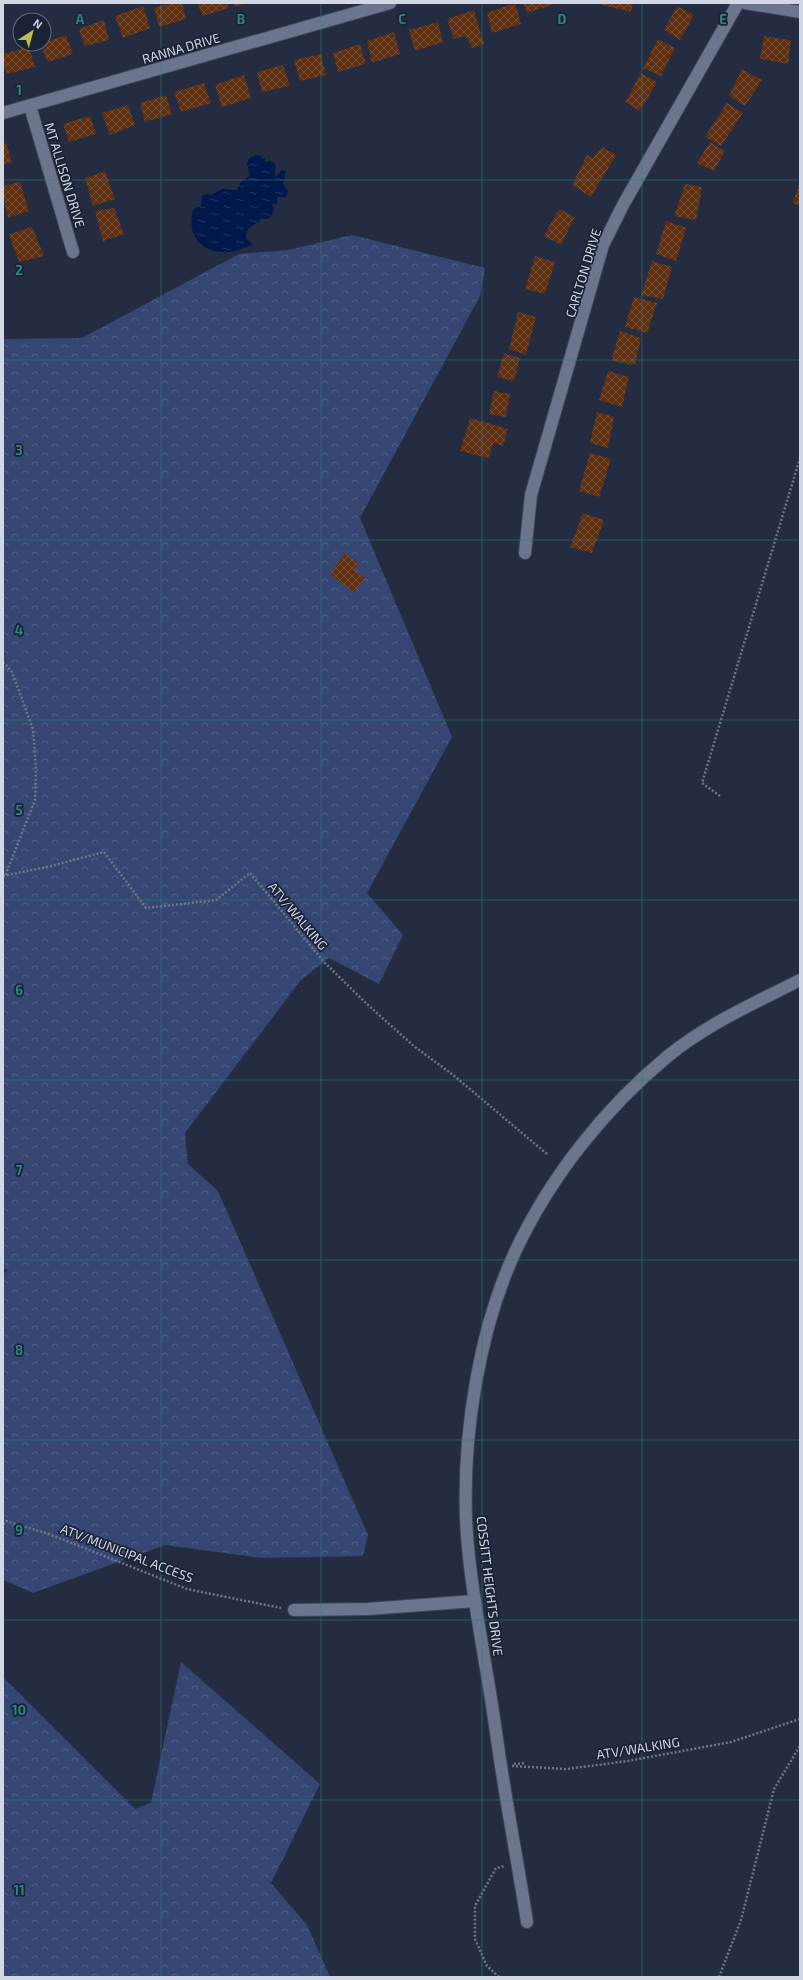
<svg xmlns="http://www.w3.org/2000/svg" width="803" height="1980" font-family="'Exo 2',sans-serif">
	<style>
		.forest { fill: url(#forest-crowns) }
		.water { fill: url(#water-ripples) }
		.building { fill: url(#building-cross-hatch) }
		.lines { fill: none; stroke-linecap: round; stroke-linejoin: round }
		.street-casing { stroke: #3f4757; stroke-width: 14 }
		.path { stroke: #6e7687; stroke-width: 2.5; stroke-dasharray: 2 2; stroke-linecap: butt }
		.street { stroke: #6b758d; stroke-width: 12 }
		.grid { fill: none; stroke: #2c8580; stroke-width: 1; stroke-opacity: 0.55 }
		.labels { text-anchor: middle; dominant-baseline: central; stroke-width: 3.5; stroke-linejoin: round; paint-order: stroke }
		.street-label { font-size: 13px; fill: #d1d7e4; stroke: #1a2236 }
		.grid-label { font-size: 13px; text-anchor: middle; font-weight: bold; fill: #2c8580; stroke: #1a2236; stroke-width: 3.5; stroke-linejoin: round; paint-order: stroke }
	</style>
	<defs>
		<pattern id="forest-crowns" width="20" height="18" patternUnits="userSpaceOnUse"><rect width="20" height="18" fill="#354672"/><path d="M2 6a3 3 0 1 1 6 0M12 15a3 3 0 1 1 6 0" fill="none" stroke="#516086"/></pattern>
		<pattern id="water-ripples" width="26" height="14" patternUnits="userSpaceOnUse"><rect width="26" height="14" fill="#00184b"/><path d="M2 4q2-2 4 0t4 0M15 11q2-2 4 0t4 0" fill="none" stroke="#243965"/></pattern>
		<pattern id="building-cross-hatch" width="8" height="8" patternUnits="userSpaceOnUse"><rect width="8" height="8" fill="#5f2f11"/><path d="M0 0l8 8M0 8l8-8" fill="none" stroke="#754c34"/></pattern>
	</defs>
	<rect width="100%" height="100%" fill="#232c40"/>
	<g class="forest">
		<path d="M352,235L485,268L480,296L360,518L452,737L367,893L403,935L379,984L329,958L301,980L185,1133L188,1164L218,1191L368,1535L363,1556L261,1558L165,1545L33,1593L3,1580V1274L8,1270L3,1269V339L82,338L239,254L288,250Z"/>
		<path d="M181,1662L320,1784L271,1883L307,1925L330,1977H3V1677L135,1809L151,1803Z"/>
	</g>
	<path class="water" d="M256,155L265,157V162L271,161L275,164L276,168L274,171L276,177L282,170L286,171L283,184L288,191L286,197H277V204H272L274,209L270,218L266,219L260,218L259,222C253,224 245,230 246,238L253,245C245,247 237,251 229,252C202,254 186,236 193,210L201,205L202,196L206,194L211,195L222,189L237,190L240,183L250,175L247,163L250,157Z"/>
	<g class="building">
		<path d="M170,3H182L186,19L159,27L154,8Z"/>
		<path d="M197,3H227L229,8L203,16Z"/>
		<path d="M233,3H247L235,7Z"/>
		<path d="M515,3L521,24L492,33L487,13Z"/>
		<path d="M523,3H551L552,5L527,13Z"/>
		<path d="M603,3H633L631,12L602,5Z"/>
		<path d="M143,6L150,28L123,38L115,16Z"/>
		<path d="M677,6L694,15L680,40L664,30Z"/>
		<path d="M474,10L484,44L472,48L466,36L454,39L447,19Z"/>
		<path d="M104,20L109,40L85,46L79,29Z"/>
		<path d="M438,22L443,42L415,51L409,30Z"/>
		<path d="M394,32L400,54L372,63L367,41Z"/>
		<path d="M66,35L73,54L47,62L41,44Z"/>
		<path d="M764,36L791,40L788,64L760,59Z"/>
		<path d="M658,39L675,48L661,76L643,68Z"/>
		<path d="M360,44L366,64L338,72L333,53Z"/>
		<path d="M29,47L35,67L7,74L3,63V54Z"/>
		<path d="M321,54L326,75L300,81L294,60Z"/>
		<path d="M283,65L290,86L262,92L257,72Z"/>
		<path d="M742,69L762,80L745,106L729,96Z"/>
		<path d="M641,73L657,82L640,111L625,102Z"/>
		<path d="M244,75L251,98L222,107L215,85Z"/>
		<path d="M204,83L211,103L181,112L174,92Z"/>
		<path d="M166,95L172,114L145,122L140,103Z"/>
		<path d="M727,103L743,113L721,146L705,137Z"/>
		<path d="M128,105L135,125L110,135L102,113Z"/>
		<path d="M90,116L96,134L69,142L63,124Z"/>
		<path d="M710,142L725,151L714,171L697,163Z"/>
		<path d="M3,143H6L12,162L3,164Z"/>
		<path d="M602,147L616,155L591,197L572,185L587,155L593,158Z"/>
		<path d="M105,171L115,199L93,206L85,178Z"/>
		<path d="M800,181V206L793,203Z"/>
		<path d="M20,182L29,211L8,218L3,197V186Z"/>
		<path d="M685,184L702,187L696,220L674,216Z"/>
		<path d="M114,208L124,234L103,241L95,211Z"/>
		<path d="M559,209L575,217L561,245L544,236Z"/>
		<path d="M666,221L686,228L676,261L656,254Z"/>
		<path d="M32,227L44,256L19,262L9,234Z"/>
		<path d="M535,256L555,262L545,294L525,289Z"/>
		<path d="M652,261L672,267L663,299L641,295Z"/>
		<path d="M634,297L657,303L647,333L625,327Z"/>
		<path d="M518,312L536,317L526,355L509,349Z"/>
		<path d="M620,331L641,338L635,365L611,361Z"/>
		<path d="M504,353L520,358L514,381L497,377Z"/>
		<path d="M608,371L629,377L622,407L599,400Z"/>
		<path d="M494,391L510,394L506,417L489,414Z"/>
		<path d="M597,412L614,417L608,448L590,443Z"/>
		<path d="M470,418L508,429L503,446L494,443L488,458L460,451Z"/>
		<path d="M590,453L611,459L599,497L579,491Z"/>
		<path d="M583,513L604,520L592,553L570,547Z"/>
		<path d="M345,553L358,563L354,570L365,578L354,593L330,574Z"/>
	</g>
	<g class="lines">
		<g class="street-casing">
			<g id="street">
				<path d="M745,3L800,12"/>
				<path d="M30,106L73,252"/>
				<path d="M3,113L390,3"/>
				<path d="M525,553L531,495L603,245L623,205L738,3"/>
				<path d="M294,1610L368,1609L475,1601"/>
				<path d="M527,1922C519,1870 509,1818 501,1766C496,1734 492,1701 486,1669C478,1619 468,1568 466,1518C463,1433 479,1330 515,1252C550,1177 605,1108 668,1056C707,1024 755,1003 800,980"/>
			</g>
		</g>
		<g class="path">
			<path d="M3,662L12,672L33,729L36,768L35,800L5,876"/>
			<path d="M720,796L702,783L800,458"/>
			<path d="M3,876L51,866L104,852L146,908L216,900L250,873L324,962L369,1006L415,1047L452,1074L548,1155"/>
			<path d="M3,1524L6,1521L49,1534L187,1589L281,1608"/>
			<path d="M514,1764L525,1763"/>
			<path d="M512,1766L566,1769L628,1761L731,1742L800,1719"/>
			<path d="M499,1977L487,1966L475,1939V1906L496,1868L505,1866"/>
			<path d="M719,1977L741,1920L774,1789L800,1746"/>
		</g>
		<use href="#street" class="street"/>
	</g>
	<path class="grid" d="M161,3V1977M321,3V1977M482,3V1977M642,3V1977M3,180H800M3,360H800M3,540H800M3,720H800M3,900H800M3,1080H800M3,1260H800M3,1440H800M3,1620H800M3,1800H800"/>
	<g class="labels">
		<g class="street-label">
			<text transform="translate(181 48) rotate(-16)">RANNA DRIVE</text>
			<text transform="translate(65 175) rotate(73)">MT ALLISON DRIVE</text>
			<text transform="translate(583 273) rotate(-73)">CARLTON DRIVE</text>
			<text transform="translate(298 916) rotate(50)">ATV/WALKING</text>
			<text transform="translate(127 1553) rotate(21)">ATV/MUNICIPAL ACCESS</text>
			<text transform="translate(490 1586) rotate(83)">COSSITT HEIGHTS DRIVE</text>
			<text transform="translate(638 1748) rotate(-9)">ATV/WALKING</text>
		</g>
	</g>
	<g class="grid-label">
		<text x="80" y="24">A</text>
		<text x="241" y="24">B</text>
		<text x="402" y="24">C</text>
		<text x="562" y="24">D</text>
		<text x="723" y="24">E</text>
		<text x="19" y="95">1</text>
		<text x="19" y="275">2</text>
		<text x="19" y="455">3</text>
		<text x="19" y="635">4</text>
		<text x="19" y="815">5</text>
		<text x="19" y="995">6</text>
		<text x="19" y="1175">7</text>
		<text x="19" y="1355">8</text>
		<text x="19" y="1535">9</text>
		<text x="19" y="1715">10</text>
		<text x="19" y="1895">11</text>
	</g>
	<rect width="803" height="1980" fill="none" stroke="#d1d7e4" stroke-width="8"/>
	<g transform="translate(32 32) rotate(36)"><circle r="19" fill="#1a2236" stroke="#636a7c"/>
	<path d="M0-3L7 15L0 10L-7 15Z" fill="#bdbf43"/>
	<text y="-6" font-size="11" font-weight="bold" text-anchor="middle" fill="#d1d7e4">N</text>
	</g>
</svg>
